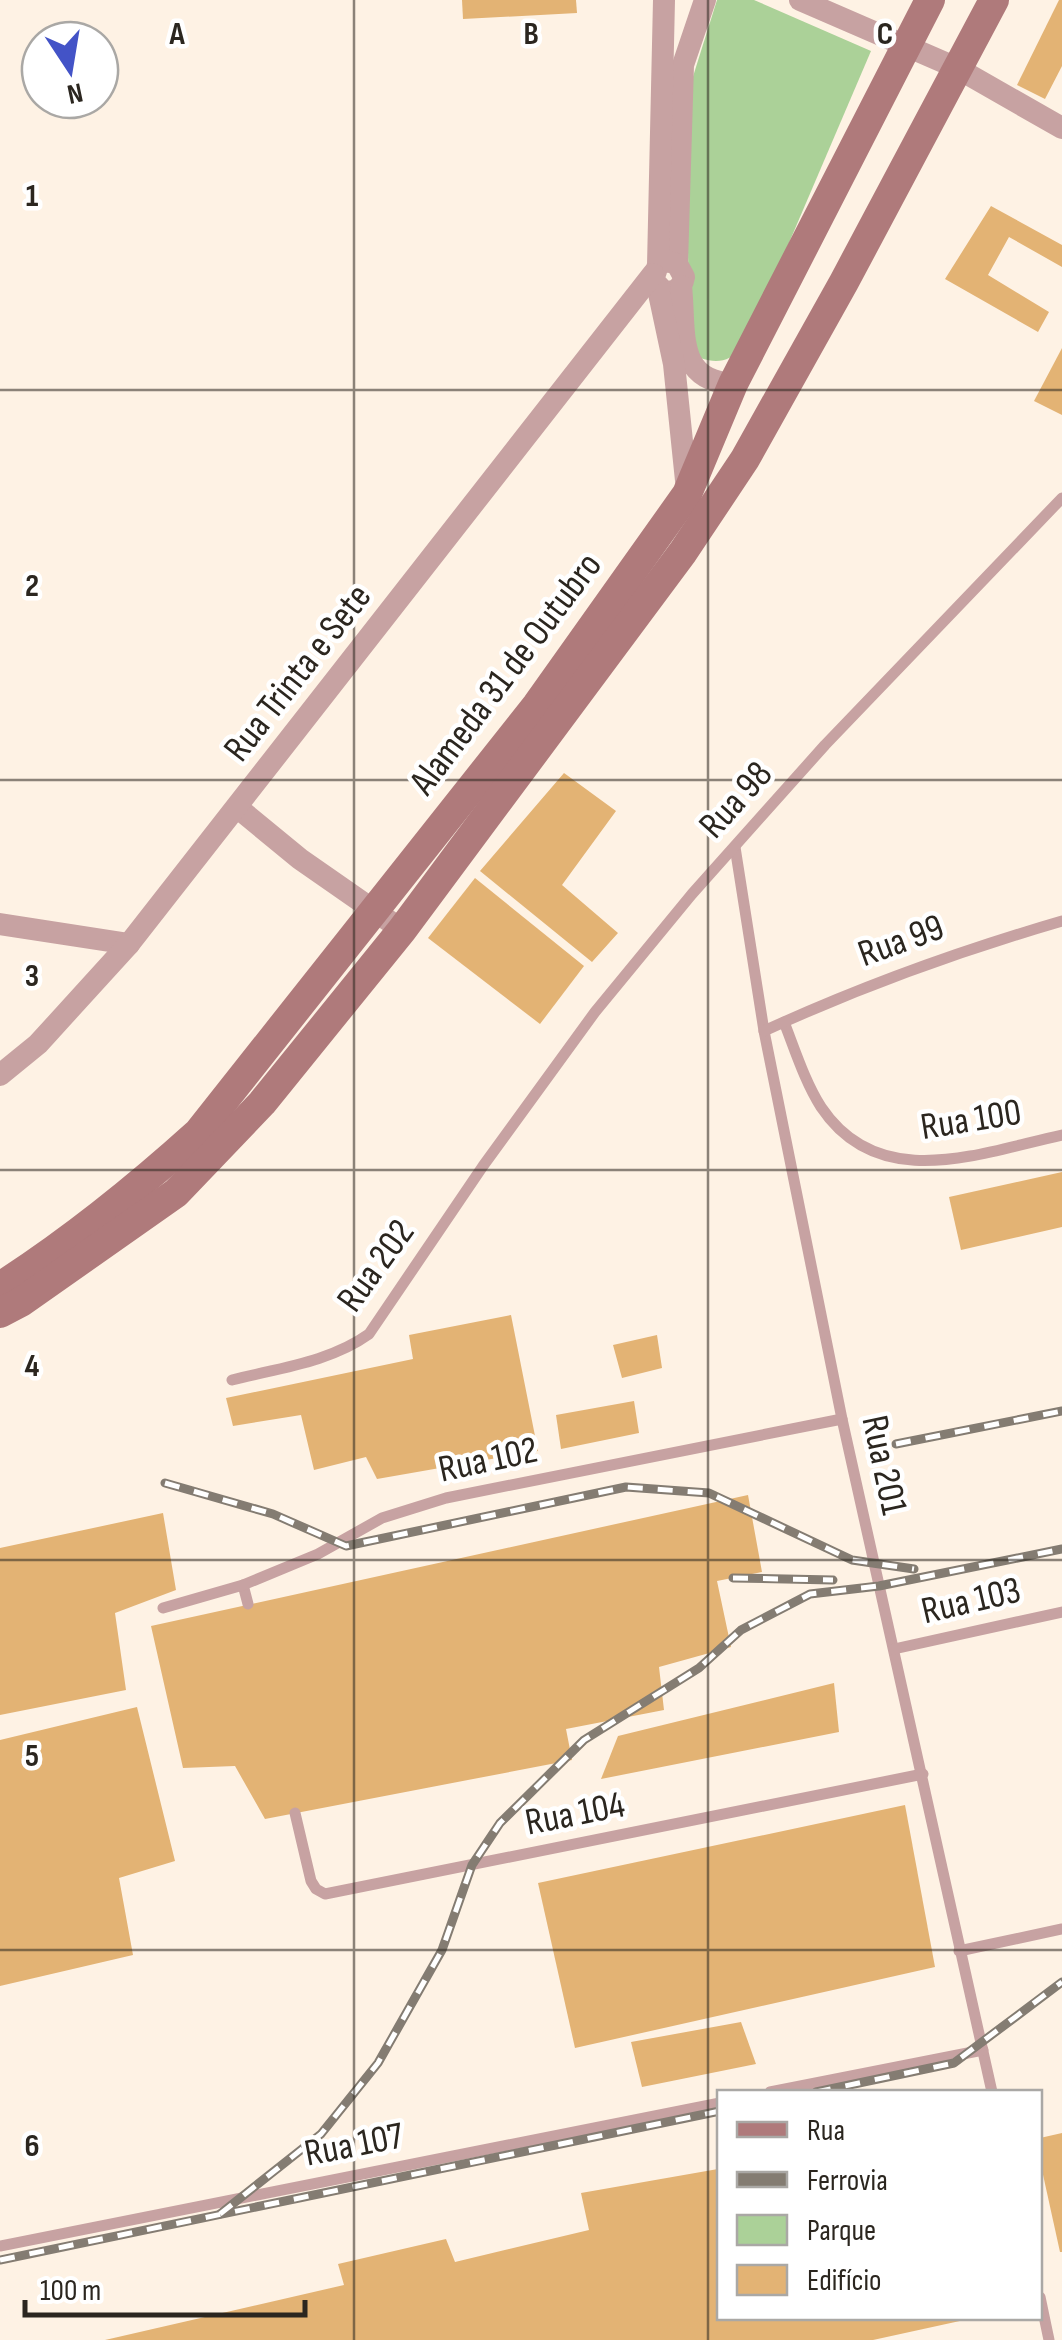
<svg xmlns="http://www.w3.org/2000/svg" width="1062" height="2340" font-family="'Sofia Sans Condensed',sans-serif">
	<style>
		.green { fill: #abd198 }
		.building { fill: #e3b374 }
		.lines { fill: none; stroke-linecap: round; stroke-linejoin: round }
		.lane { stroke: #c7a2a2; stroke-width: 11 }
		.street { stroke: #c7a2a2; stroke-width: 22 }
		.secondary { stroke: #af7a7b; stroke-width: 30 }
		.rail-casing { stroke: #847c72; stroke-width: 9 }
		.rail { stroke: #fff; stroke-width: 5; stroke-dasharray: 15; stroke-linecap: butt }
		.grid { fill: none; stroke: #2b261f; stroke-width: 2.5; stroke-opacity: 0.55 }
		.labels { text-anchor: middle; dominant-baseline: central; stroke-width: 9; stroke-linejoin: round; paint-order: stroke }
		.street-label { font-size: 38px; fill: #2b261f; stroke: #fff }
		.grid-label { font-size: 32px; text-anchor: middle; font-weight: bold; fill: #2b261f; stroke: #fff; stroke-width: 9; stroke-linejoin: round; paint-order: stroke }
	</style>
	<rect width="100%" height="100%" fill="#fef2e4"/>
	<path class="green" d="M717,0H754L871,51L744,348C728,361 719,364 700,358L689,334L687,167L691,83Z"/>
	<g class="building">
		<path d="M462,0H576L577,13L463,19Z"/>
		<path d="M1059,0H1062V66L1045,99L1017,85Z"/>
		<path d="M991,206L1062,245V267L1009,237L988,275L1049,312L1038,332L945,279Z"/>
		<path d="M1062,348V415L1034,401Z"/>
		<path d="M564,773L616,811L562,885L618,933L592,962L480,871Z"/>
		<path d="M475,878L584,966L540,1024L428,938Z"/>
		<path d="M1062,1172V1227L961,1250L949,1197Z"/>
		<path d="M511,1315L538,1451L377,1479L366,1457L314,1470L301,1415L233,1426L226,1398L413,1359L409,1335Z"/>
		<path d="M657,1335L662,1368L622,1378L613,1345Z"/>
		<path d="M634,1401L639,1433L561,1449L556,1415Z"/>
		<path d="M748,1495L762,1572L717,1581L731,1647L659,1667L664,1710L566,1729L572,1760L265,1819L235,1766L183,1768L151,1626Z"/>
		<path d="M163,1513L176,1590L115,1613L126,1690L0,1715V1548Z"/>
		<path d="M834,1683L839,1732L601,1779L618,1736Z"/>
		<path d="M137,1707L175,1861L119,1878L133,1955L0,1986V1740Z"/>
		<path d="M905,1805L935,1967L575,2048L538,1883Z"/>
		<path d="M741,2022L756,2064L642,2087L631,2042Z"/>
		<path d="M1062,2133V2252H1060L1040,2161V2138Z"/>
		<path d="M718,2169L720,2318L969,2319L873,2340H105L344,2285L338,2264L446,2239L455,2262L589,2230L581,2193Z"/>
	</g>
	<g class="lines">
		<g class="lane">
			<path d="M735,847L764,1031L842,1419L992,2092"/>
			<path d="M784,1022C795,1050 805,1082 821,1107C879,1194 979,1153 1062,1135"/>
			<path d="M764,1031C862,986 959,951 1062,921"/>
			<path d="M232,1380C279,1368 330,1362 369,1334L483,1166L595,1012L692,894L825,745L1062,498"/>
			<path d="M243,1585L248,1604"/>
			<path d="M163,1608L243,1585L318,1554L382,1518L446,1498L842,1419"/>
			<path d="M894,1649L1062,1612"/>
			<path d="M295,1813L311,1881L316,1889L325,1894L923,1774"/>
			<path d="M959,1951L1062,1929"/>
			<path d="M770,2092L983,2050"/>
			<path d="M0,2246L720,2103"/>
			<path d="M1040,2297L1049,2340"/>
		</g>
		<g class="street">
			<path d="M800,0L957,68L1062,128"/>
			<path d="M677,264L683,65L705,0"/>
			<path d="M658,265L667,261L677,264L684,277C682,289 674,293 663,291L653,280L658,265L664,0"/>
			<path d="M681,286C686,333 675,380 733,384"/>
			<path d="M658,289L674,364L687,490"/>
			<path d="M238,808L300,859L402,930"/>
			<path d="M0,924L129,944"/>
			<path d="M0,1075L38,1044L129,944L653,274"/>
		</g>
		<g class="secondary">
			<path d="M0,1287C70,1242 136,1189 198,1133L537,705L687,494L733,384L930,0"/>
			<path d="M0,1313L21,1302L176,1193L262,1103L402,930L683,552L745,459L844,282L994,0"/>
		</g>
		<g class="rail-casing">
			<g id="rail">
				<path d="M896,1444L1062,1411"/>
				<path d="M165,1483L273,1514L346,1546L626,1487L709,1493L852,1560L914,1569"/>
				<path d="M733,1578L833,1580"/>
				<path d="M816,2092L954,2063L1062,1982"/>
				<path d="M220,2214L321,2134L378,2063L442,1950L472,1865L500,1823L584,1740L699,1668L741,1630L810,1594L879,1586L1062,1549"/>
				<path d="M0,2260L720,2111"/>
			</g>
		</g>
		<use href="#rail" class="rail"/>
	</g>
	<path class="grid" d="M354,0V2340M708,0V2340M0,390H1062M0,780H1062M0,1170H1062M0,1560H1062M0,1950H1062"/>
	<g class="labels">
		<g class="street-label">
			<text transform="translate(298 673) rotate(-52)">Rua Trinta e Sete</text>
			<text transform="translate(506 674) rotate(-53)">Alameda 31 de Outubro</text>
			<text transform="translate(736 800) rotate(-48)">Rua 98</text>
			<text transform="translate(901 941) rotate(-20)">Rua 99</text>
			<text transform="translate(971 1120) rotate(-9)">Rua 100</text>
			<text transform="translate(376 1266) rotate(-54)">Rua 202</text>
			<text transform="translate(488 1460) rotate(-12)">Rua 102</text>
			<text transform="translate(884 1465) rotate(78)">Rua 201</text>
			<text transform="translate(971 1601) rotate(-13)">Rua 103</text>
			<text transform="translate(575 1814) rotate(-11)">Rua 104</text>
			<text transform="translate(354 2145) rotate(-11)">Rua 107</text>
		</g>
	</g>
	<g class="grid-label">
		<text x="177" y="44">A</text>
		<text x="531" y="44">B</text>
		<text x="885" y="44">C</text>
		<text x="32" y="206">1</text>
		<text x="32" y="596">2</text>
		<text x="32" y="986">3</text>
		<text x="32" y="1376">4</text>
		<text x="32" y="1766">5</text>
		<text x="32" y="2156">6</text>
	</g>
	<rect x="717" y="2090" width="325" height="230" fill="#ffffff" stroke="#aaa8a5" stroke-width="2.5"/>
	<rect x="737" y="2122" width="50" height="15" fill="#af7a7b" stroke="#aaa8a5" stroke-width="2.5"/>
	<text x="807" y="2140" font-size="30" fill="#2b261f">Rua</text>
	<rect x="737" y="2172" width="50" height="15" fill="#847c72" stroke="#aaa8a5" stroke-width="2.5"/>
	<text x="807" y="2190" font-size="30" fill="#2b261f">Ferrovia</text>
	<rect x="737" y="2215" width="50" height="30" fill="#abd198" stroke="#aaa8a5" stroke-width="2.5"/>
	<text x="807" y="2240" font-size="30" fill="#2b261f">Parque</text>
	<rect x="737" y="2265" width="50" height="30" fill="#e3b374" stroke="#aaa8a5" stroke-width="2.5"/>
	<text x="807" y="2290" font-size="30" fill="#2b261f">Edifício</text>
	<g transform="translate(70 70) rotate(168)"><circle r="48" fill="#ffffff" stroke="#aaa8a5" stroke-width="2.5"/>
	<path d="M0-8L18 38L0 25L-18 38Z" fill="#4353c7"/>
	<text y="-15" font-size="28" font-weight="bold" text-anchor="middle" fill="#2b261f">N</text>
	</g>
	<path d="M25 2300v15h280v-15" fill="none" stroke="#2b261f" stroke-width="5"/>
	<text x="40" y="2300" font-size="30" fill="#2b261f" stroke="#ffffff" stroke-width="8" paint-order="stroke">100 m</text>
</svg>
